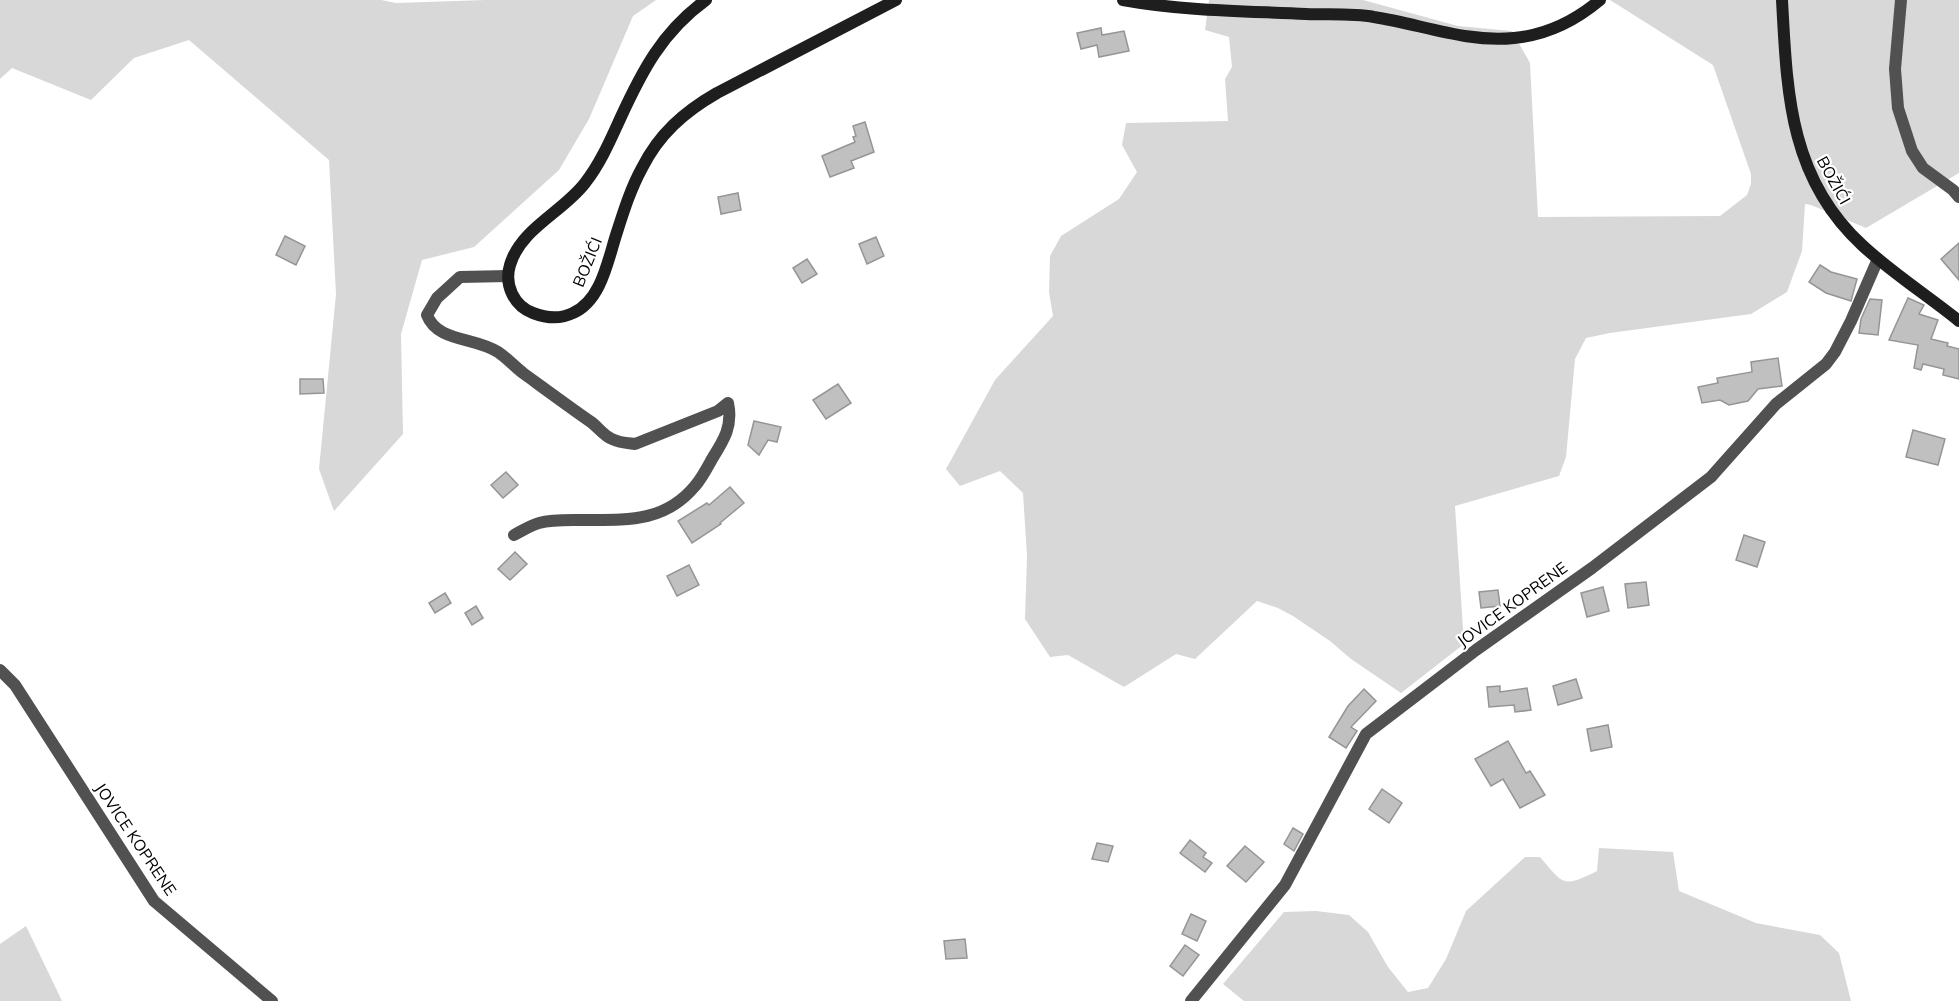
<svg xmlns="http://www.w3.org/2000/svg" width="1959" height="1001" font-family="Mulish,sans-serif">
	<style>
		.green { fill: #d8d8d8 }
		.building { fill: #c0c0c0; stroke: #959595; stroke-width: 1.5 }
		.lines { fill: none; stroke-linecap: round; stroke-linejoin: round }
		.street { stroke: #515151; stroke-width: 12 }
		.secondary { stroke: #1e1e1e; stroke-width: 12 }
		.labels { text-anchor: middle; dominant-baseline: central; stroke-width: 4.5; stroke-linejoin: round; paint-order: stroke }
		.street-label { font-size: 16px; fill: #000; stroke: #fff }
	</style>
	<rect width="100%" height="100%" fill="#fff"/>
	<g class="green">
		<path d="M0,0H381L396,3L486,0H656L633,16L589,119L559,170L474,247L422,260L401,334L403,434L334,511L319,469L336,294L329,160L189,40L134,58L91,100L12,68L0,79Z"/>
		<path d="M1209,0H1363L1458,26L1512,31L1530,63L1538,217L1720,216L1747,195L1751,184V174L1713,65L1610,0H1959V173L1866,228L1811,205L1805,204L1802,251L1787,292L1751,314L1610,333L1586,338L1575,359L1566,457L1559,476L1455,506L1464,644L1401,693L1351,659L1330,641L1293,616L1278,608L1257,601L1195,659L1176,654L1124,687L1068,655L1050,657L1025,619L1027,556L1023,493L1000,471L960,486L946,469L995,380L1053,316L1049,292L1050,256L1061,236L1119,199L1137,172L1122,145L1126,123L1228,121L1225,79L1232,67L1229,37L1205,30Z"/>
		<path d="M1599,848L1673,852L1679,891L1756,923L1820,935L1839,953L1851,1001H1244L1223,984L1284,912L1316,911L1349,915L1368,932L1388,967L1408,992L1428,988L1446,959L1466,911L1525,857H1540C1564,885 1563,888 1597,871Z"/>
		<path d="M26,926L62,1001H0V944Z"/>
	</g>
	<g class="building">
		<path d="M1101,28L1102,35L1124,31L1129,51L1099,57L1097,45L1081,49L1077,33Z"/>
		<path d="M865,122L874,152L851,161L854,168L830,177L822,156L855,142L853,137L856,136L853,126Z"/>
		<path d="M738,193L741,210L721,214L718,197Z"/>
		<path d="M285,236L305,246L296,265L276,255Z"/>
		<path d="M876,237L884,256L867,264L859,244Z"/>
		<path d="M1959,243V280L1941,259Z"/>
		<path d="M807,259L817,274L802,283L793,268Z"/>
		<path d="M1820,265L1831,272L1857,279L1851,301L1826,293L1809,282Z"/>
		<path d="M1908,298L1924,305L1919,314L1938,320L1931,339L1948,343L1947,346L1959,349V379L1943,375L1944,369L1923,364L1921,370L1914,368L1918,345L1889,340Z"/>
		<path d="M1870,299L1882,300L1878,335L1859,333L1861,319Z"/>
		<path d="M1778,358L1782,386L1758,389L1748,401L1729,405L1720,400L1702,403L1698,387L1718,383L1717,378L1752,372L1751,362Z"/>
		<path d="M300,379H323L324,393L300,394Z"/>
		<path d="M838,384L851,403L826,419L813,400Z"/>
		<path d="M754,421L781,427L777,442L768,440L759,455L748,445Z"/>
		<path d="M1913,430L1945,439L1938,465L1906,457Z"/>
		<path d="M506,472L518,485L503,498L491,485Z"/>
		<path d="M730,487L744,503L720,523L721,524L692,543L678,521L707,503L709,505Z"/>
		<path d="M1744,535L1765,542L1757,567L1736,560Z"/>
		<path d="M515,552L527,564L510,580L498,569Z"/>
		<path d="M689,565L699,585L677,596L667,576Z"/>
		<path d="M1646,582L1649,605L1628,608L1625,584Z"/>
		<path d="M1603,587L1609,611L1587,617L1581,593Z"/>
		<path d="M1498,590L1500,606L1481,608L1479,592Z"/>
		<path d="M445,593L451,603L435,613L429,603Z"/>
		<path d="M476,606L483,618L472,625L465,613Z"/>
		<path d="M1576,679L1582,698L1558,705L1553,686Z"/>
		<path d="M1500,686V692L1527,688L1531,710L1515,712L1514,705L1489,707L1487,687Z"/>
		<path d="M1364,689L1376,701L1351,727L1357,731L1346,748L1329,737L1348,706Z"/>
		<path d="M1608,725L1612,747L1591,751L1587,729Z"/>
		<path d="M1508,741L1526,773L1530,771L1545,795L1520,808L1503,779L1491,786L1475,759Z"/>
		<path d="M1382,789L1402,803L1389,823L1369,809Z"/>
		<path d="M1293,828L1303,834L1294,851L1284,844Z"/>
		<path d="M1190,840L1206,853L1203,857L1212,863L1205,872L1180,853Z"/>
		<path d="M1097,843L1113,846L1108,862L1092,859Z"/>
		<path d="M1245,846L1264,862L1246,882L1227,866Z"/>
		<path d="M1191,914L1206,921L1197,941L1182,934Z"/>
		<path d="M965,939L967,958L946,959L944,941Z"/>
		<path d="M1185,945L1199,955L1183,976L1170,966Z"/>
	</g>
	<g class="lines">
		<g class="street">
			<path d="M1901,0L1895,69L1898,108L1912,151L1923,168L1953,190L1959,197"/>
			<path d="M508,276L460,277L437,298L427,315C437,342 475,337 498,352C507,358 514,366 523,373C545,389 568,406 591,422C598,427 604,436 612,439C620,443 626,443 635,444L718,411L728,403C733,426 724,440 712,459C707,468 702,478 695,486C665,522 628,520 585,520C571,520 553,519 539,523C531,525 522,531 514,535"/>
			<path d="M0,670L15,685L154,901L272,1001"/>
			<path d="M1191,1001L1285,885L1366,734L1476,650L1592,568L1711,477L1776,404L1826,364L1835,352L1851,321L1878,259"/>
		</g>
		<g class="secondary">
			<path d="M706,0C662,32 642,71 620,119C610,141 600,164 585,183C563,212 521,228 510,265C504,285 514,306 533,313C546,318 561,319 573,313C602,300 608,259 617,232C624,210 631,188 642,168C659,134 684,112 717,93L896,0"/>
			<path d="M1123,0C1183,11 1245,11 1306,14C1328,15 1352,13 1374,17C1420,24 1467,43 1514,38C1547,35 1575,21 1600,0"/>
			<path d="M1782,0C1787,92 1789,178 1862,245C1892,273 1927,295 1959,321"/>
		</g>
	</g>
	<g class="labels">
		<g class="street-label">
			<text transform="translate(1834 180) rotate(61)">BOŽIĆI</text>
			<text transform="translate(587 262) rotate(-68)">BOŽIĆI</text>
			<text transform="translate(1512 604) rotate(-36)">JOVICE KOPRENE</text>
			<text transform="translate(136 839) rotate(56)">JOVICE KOPRENE</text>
		</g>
	</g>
</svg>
